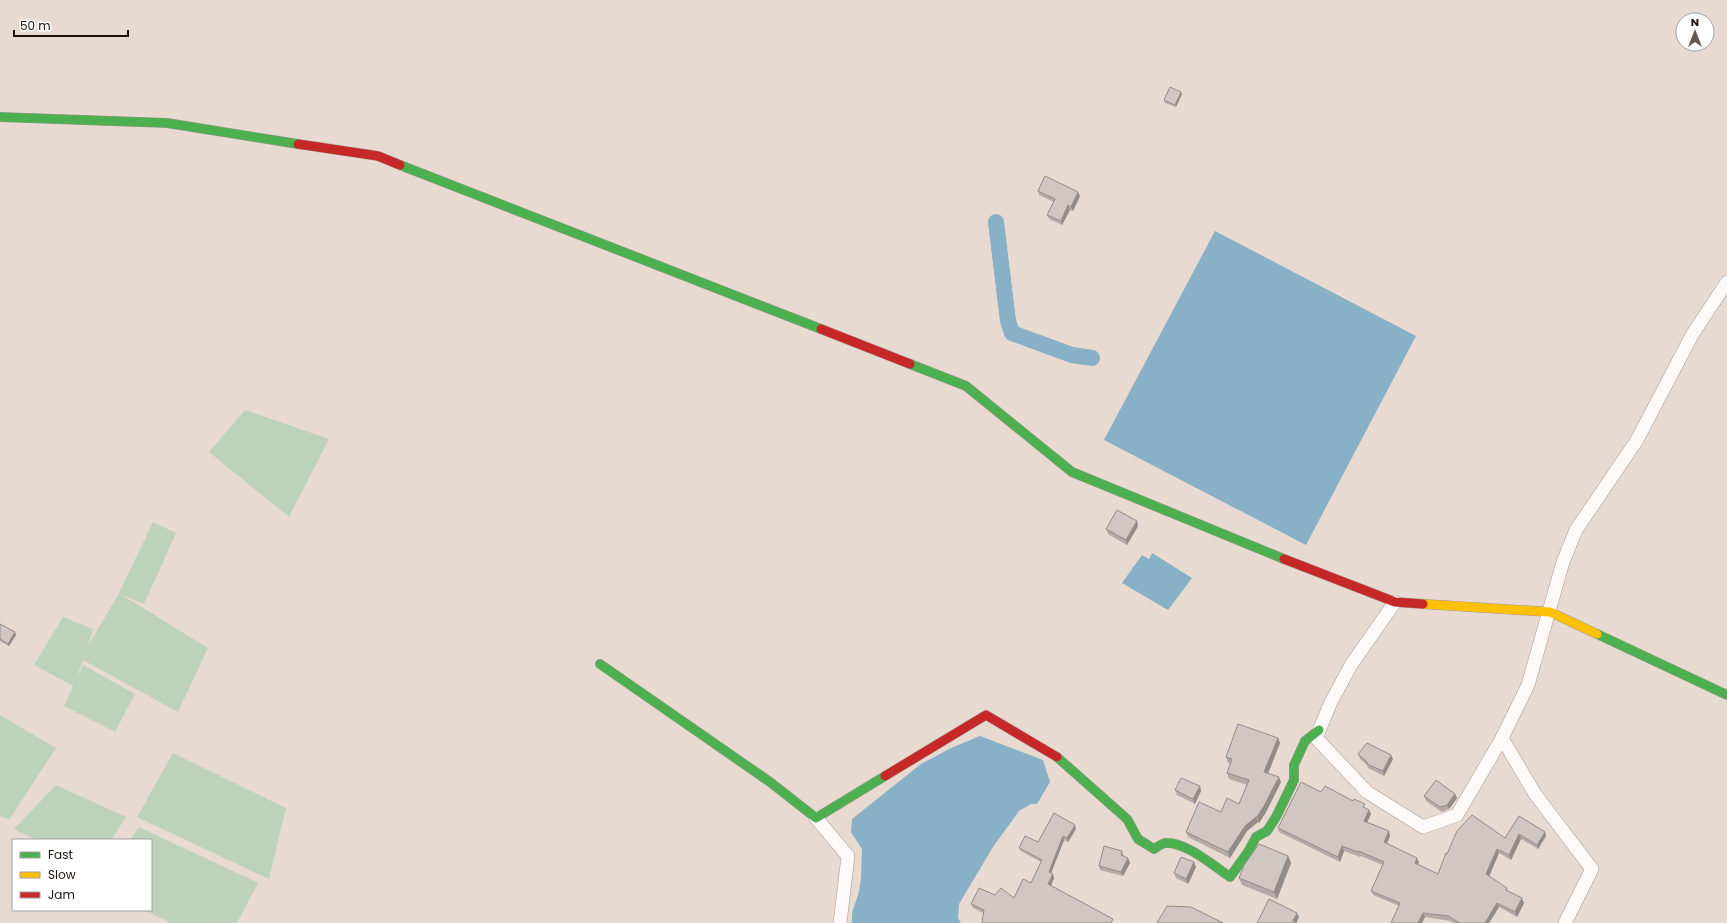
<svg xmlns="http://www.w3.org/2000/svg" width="1727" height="923" font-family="Poppins,sans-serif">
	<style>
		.green { fill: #bdd3b9 }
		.water { fill: #88b0c7 }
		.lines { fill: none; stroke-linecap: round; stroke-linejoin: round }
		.canal { stroke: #88b0c7; stroke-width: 16 }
		.street-casing { stroke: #a49992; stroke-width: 14 }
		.fast-casing { stroke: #a49992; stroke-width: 10 }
		.slow-casing { stroke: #a49992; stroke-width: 10 }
		.jam-casing { stroke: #a49992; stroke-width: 10 }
		.street { stroke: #fcf9f8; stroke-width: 13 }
		.fast { stroke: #4caf50; stroke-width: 9 }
		.slow { stroke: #ffc107; stroke-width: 9 }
		.jam { stroke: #c62828; stroke-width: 9 }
		.wall { fill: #b5aaa9 }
		.shaded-wall { fill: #938b89 }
		.building { fill: #d2c6c4; stroke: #938b89 }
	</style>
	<rect width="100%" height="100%" fill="#e8dad1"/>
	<g class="green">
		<path d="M245,410L329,439L289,517L209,452Z"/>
		<path d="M153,522L176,533L144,604L122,595L208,648L178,712L83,660L76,680L83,665L135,694L115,732L64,706L73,686L34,665L63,617L93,629L88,646L119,593Z"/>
		<path d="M0,715L56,748L9,820L0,816Z"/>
		<path d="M173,753L286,808L269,879L137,817Z"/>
		<path d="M56,785L126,817L111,840H37L14,829Z"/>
		<path d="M139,827L258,883L237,923H170L145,910H151V840H130Z"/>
	</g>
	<g class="water">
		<path d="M1215,231L1416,336L1306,545L1104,440Z"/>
		<path d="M1152,553L1192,578L1168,610L1122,583L1142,555L1149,559Z"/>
		<path d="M980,736L1043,760L1050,782L1037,804H1031L1019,811L993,847L959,904L958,918L961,923H852V913L859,892L861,878L862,849L851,832L852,819L921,764L951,748Z"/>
	</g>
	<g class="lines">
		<path class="canal" d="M996,222L1008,321L1012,333L1072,355L1092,358"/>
		<g class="street-casing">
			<g id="street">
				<path d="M1395,602L1351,665L1331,702L1316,738L1367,792L1423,827L1457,815L1502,738L1535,794L1592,869L1565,923"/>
				<path d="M1502,738L1528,685L1563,562L1576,530L1637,440L1692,335L1727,282"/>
				<path d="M816,818L848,856L840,923"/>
			</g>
		</g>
		<g class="fast-casing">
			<g id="fast">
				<path d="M0,117L167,123L298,144"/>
				<path d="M400,165L821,329"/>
				<path d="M910,364L966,386L1072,472L1284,559"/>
				<path d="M1597,634L1727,695"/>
				<path d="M600,664L770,782L816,818L885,776"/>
				<path d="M1057,757L1127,819L1138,839L1154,849C1157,847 1161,844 1165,843C1185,841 1214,866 1230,877L1248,852L1256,837L1267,831L1276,817L1294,780V765L1305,741L1319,730"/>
			</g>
		</g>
		<g class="slow-casing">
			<path id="slow" d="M1423,604L1550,612L1597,634"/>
		</g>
		<g class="jam-casing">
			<g id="jam">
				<path d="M298,144L378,156L400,165"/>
				<path d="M821,329L910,364"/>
				<path d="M1284,559L1395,602L1423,604"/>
				<path d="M885,776L986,715L1057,757"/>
			</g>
		</g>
		<use href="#street" class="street"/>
		<use href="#fast" class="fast"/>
		<use href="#slow" class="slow"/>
		<use href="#jam" class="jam"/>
	</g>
	<g class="wall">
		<path d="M1182,94L1176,107L1165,103L1164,100Z"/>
		<path d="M1038,191L1080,196L1073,211L1070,210L1062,225L1049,219L1047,215L1054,202L1039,195Z"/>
		<path d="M1137,521L1138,526L1127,545L1108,534L1106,529Z"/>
		<path d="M0,624L15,632L16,635L9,646L0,641Z"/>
		<path d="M1278,738L1280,743L1268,774L1281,782L1266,812L1259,823L1258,822L1247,831L1230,858L1188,837L1186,832L1221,812L1239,804L1247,785L1229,779L1227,773L1230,764L1228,763L1226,757Z"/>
		<path d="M1358,754L1393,759L1384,776L1368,768L1367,765L1360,759Z"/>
		<path d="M1200,786L1201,791L1195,804L1177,795L1175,790Z"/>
		<path d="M1321,792L1369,810L1371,814L1367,822L1389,831L1390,836L1387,844L1419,862L1418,865L1438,874L1447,854L1505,838L1519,816L1545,832L1546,836L1538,849L1521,839L1511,860L1499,853L1489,876L1524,903L1517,917L1499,907L1489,923H1454L1450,921L1425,917L1422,923H1391L1399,906L1373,895L1371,891L1382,865L1361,856L1360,857L1344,851L1340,862L1279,832L1278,828Z"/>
		<path d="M1455,794L1457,798L1449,809L1442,812L1426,801L1424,796Z"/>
		<path d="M1076,829L1068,842L1064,840L1051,873L1053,874L1054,878L1051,885L983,913L973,908L971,904L995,895L1014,898L1031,883L1041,862L1021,851L1019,848Z"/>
		<path d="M1122,851L1124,856L1128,858L1130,863L1123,876L1100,870L1099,866Z"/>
		<path d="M1288,856L1291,863L1277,899L1242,885L1239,878Z"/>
		<path d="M1194,862L1196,867L1188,884L1176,878L1174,873Z"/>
	</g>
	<g class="shaded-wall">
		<path d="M1181,92L1182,94L1176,107L1175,105Z"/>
		<path d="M1078,192L1080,196L1073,211L1071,207Z"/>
		<path d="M1068,205L1070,210L1062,225L1061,221Z"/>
		<path d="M1137,521L1138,526L1127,545L1126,540Z"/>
		<path d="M15,632L16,635L9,646L8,644Z"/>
		<path d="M1278,738L1280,743L1266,778L1264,772Z"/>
		<path d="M1391,755L1393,759L1384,776L1383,771Z"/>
		<path d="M1279,777L1281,782L1266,812L1259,823L1257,817Z"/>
		<path d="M1200,786L1201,791L1195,804L1193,799Z"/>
		<path d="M1455,794L1457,798L1449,809L1447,805Z"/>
		<path d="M1369,810L1371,814L1366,825L1364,821Z"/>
		<path d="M1256,817L1258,822L1247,831L1230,858L1228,852L1245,826Z"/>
		<path d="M1075,825L1076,829L1068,842L1067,838Z"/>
		<path d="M1389,831L1390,836L1385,847L1384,842Z"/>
		<path d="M1545,832L1546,836L1538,849L1537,845Z"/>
		<path d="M1519,834L1521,839L1511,860L1509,855Z"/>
		<path d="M1063,836L1064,840L1050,876L1049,872Z"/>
		<path d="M1342,846L1344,851L1340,862L1338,857Z"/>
		<path d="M1497,849L1499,853L1488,879L1486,874Z"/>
		<path d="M1288,856L1291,863L1277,899L1274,892Z"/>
		<path d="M1128,858L1130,863L1123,876L1121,872Z"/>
		<path d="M1417,858L1419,862L1416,868L1415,863Z"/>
		<path d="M1194,862L1196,867L1188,884L1186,879Z"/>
		<path d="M1053,874L1054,878L1050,888L1048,884Z"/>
		<path d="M1522,898L1524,903L1517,917L1515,912Z"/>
		<path d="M1497,903L1499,907L1489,923H1485Z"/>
		<path d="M1297,913L1299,917L1296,923L1293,921Z"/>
		<path d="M1423,913L1425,917L1422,923H1418Z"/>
	</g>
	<g class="building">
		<path d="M1170,87L1181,92L1175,105L1164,100Z"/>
		<path d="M1045,176L1078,192L1071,207L1068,205L1061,221L1047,215L1055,199L1038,191Z"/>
		<path d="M1117,510L1137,521L1126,540L1106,529Z"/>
		<path d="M0,624L15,632L8,644L0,639Z"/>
		<path d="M1238,724L1278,738L1264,772L1279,777L1264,806L1257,817H1256L1245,826L1228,852L1186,832L1199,802L1221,812L1227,798L1239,804L1249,780L1227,773L1232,759L1226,757Z"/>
		<path d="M1367,743L1391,755L1383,771L1367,764V762L1358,754Z"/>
		<path d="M1181,778L1200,786L1193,799L1175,790Z"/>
		<path d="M1436,780L1455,794L1447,805L1440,807L1424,796Z"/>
		<path d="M1301,782L1321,792L1325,786L1353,801L1354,799L1365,804L1363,807L1369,810L1364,821L1389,831L1384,842L1417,858L1415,863L1438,874L1446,853L1447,854L1457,831L1472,815L1505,838L1519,816L1545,832L1537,845L1519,834L1509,855L1497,849L1486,874L1507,888L1506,890L1522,898L1515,912L1497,903L1485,923H1460L1448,916L1423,913L1418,923H1391L1400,903L1371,891L1384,862L1359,851L1358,852L1342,846L1338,857L1278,828Z"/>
		<path d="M1054,813L1075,825L1067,838L1063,836L1049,872L1053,874L1048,884L1113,919L1111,923H982L984,910L971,904L979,888L995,895L1001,888L1014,898L1023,879L1031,883L1042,860L1019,848L1025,836L1038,842Z"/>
		<path d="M1259,844L1288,856L1274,892L1239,878L1244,865Z"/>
		<path d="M1104,846L1122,851L1121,855L1128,858L1121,872L1099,866Z"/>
		<path d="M1181,857L1194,862L1186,879L1174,873Z"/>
		<path d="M1269,899L1297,913L1293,921L1297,923H1257Z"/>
		<path d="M1167,906L1191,907L1223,923H1157Z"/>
	</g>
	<rect x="12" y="839" width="140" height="72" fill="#ffffff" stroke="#a3a09e"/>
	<rect x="20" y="852" width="20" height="6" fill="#4caf50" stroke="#a3a09e"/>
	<text x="48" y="859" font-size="12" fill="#1a120c">Fast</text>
	<rect x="20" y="872" width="20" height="6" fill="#ffc107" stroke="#a3a09e"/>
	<text x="48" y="879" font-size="12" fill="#1a120c">Slow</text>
	<rect x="20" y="892" width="20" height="6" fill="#c62828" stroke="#a3a09e"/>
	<text x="48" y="899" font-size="12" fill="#1a120c">Jam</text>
	<g transform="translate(1695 32)"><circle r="19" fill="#ffffff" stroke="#a3a09e"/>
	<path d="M0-3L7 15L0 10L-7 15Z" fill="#625851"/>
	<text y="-6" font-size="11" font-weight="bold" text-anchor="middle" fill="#1a120c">N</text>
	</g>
	<path d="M14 30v6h114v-6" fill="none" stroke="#1a120c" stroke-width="2"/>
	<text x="20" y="30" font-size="12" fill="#1a120c" stroke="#ffffff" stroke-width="3" paint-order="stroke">50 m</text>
</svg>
